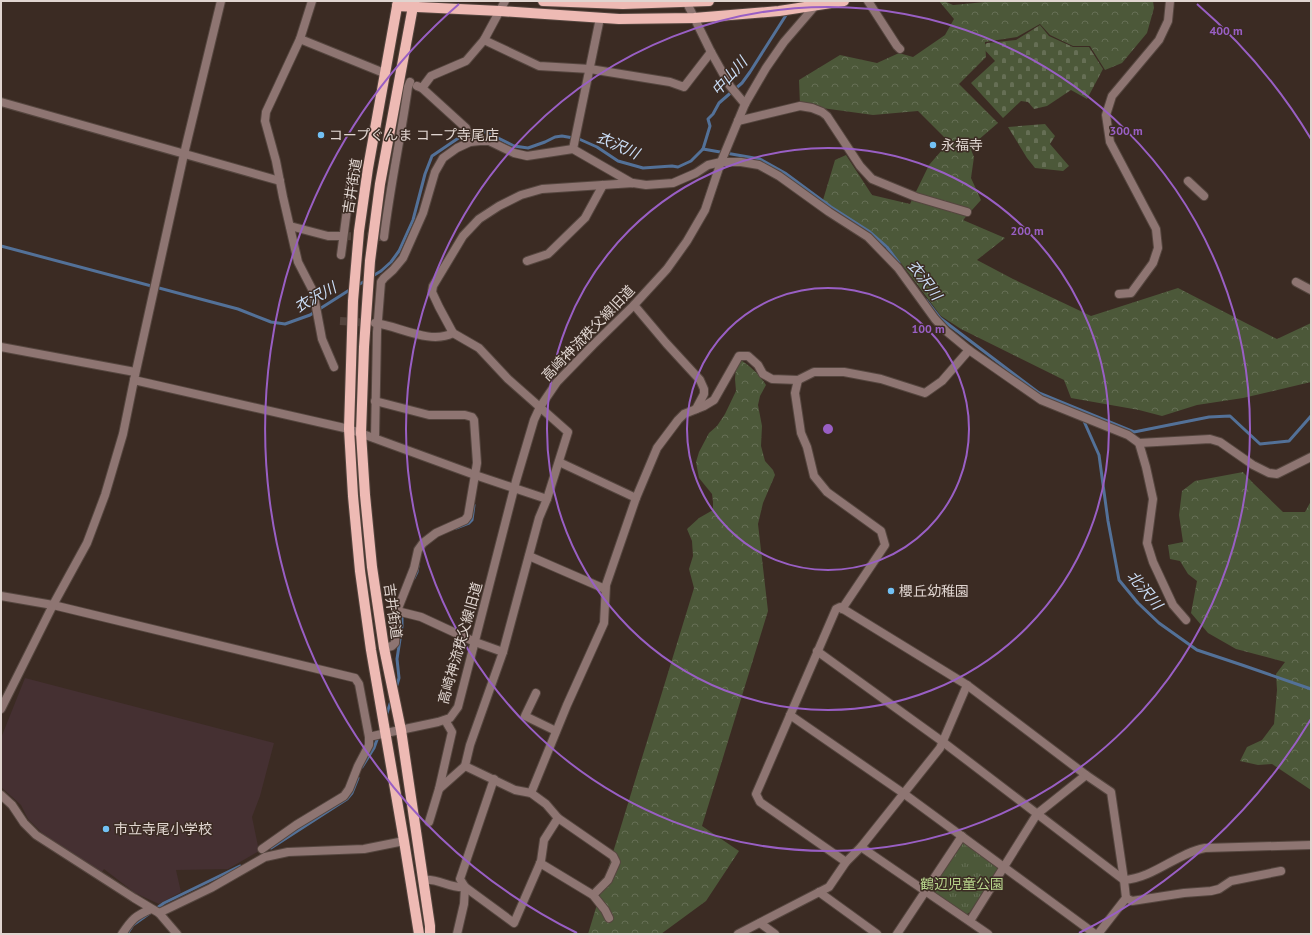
<svg xmlns="http://www.w3.org/2000/svg" width="1312" height="935" font-family="'PT Sans','Noto Sans JP',sans-serif">
	<style>
		.education { fill: #453032 }
		.grass { fill: url(#grass-tufts) }
		.forest { fill: url(#forest-crowns) }
		.cemetery { fill: url(#cemetery-stones) }
		.lines { fill: none; stroke-linecap: round; stroke-linejoin: round }
		.stream { stroke: #537198; stroke-width: 3 }
		.minor-tunnel { stroke: #54443d; stroke-width: 8; stroke-dasharray: 8 4; stroke-linecap: butt }
		.minor-casing { stroke: #55463f; stroke-width: 10 }
		.tertiary-casing { stroke: #55463f; stroke-width: 10 }
		.primary-casing { stroke: #55463f; stroke-width: 12 }
		.minor { stroke: #8e7572; stroke-width: 8 }
		.tertiary { stroke: #8e7572; stroke-width: 8 }
		.primary { stroke: #eebab4; stroke-width: 10 }
		.ring { fill: none; stroke: #995fc4; stroke-width: 2 }
		.poi-dot { fill: #72c1f5; stroke: #3b2b23; stroke-width: 1.5 }
		.labels { text-anchor: middle; dominant-baseline: central; stroke-width: 3; stroke-linejoin: round; paint-order: stroke }
		.poi-label { font-size: 14px; fill: #e0d5d0; stroke: #3b2b23; text-anchor: start }
		.street-label { font-size: 14px; fill: #e0d5d0; stroke: #3b2b23 }
		.park-label { font-size: 14px; fill: #b8d58c; stroke: #3b2b23 }
		.water-label { font-size: 15px; font-style: italic; fill: #caddf6; stroke: #3b2b23 }
		.centre { fill: #995fc4; stroke: #3b2b23; stroke-width: 2 }
		.ring-label { font-size: 12px; text-anchor: middle; font-weight: bold; fill: #995fc4; stroke: #3b2b23; stroke-width: 3; stroke-linejoin: round; paint-order: stroke }
	</style>
	<defs>
		<pattern id="grass-tufts" width="24" height="20" patternUnits="userSpaceOnUse"><rect width="24" height="20" fill="#4c5839"/><path d="M3 7l-1-3M5 7V3M7 7l1-3M15 17l-1-3M17 17v-4M19 17l1-3" fill="none" stroke="#666f55"/></pattern>
		<pattern id="forest-crowns" width="20" height="18" patternUnits="userSpaceOnUse"><rect width="20" height="18" fill="#4c5839"/><path d="M2 6a3 3 0 1 1 6 0M12 15a3 3 0 1 1 6 0" fill="none" stroke="#666f55"/></pattern>
		<pattern id="cemetery-stones" width="16" height="16" patternUnits="userSpaceOnUse"><rect width="16" height="16" fill="#4c5839"/><path d="M2 7V4a2 2 0 0 1 4 0v3zM10 15v-3a2 2 0 0 1 4 0v3z" fill="#666f55"/></pattern>
	</defs>
	<rect width="100%" height="100%" fill="#3b2b23"/>
	<path class="education" d="M25,678L274,743L260,796L252,817L259,851L228,869L176,870L181,892L159,904L135,893L104,869L102,872L42,833L28,819L21,805L1,787V738Z"/>
	<path class="grass" d="M963,843H966L997,867L998,871L970,912L966,915L932,891L931,887Z"/>
	<g class="forest">
		<path d="M939,1H944L953,5L996,1H1153L1154,8L1147,33L1122,63L1105,70L1090,46H1073L1050,35L1040,24L1017,37L985,42L986,57L959,84L998,123L970,147L974,157L971,178L981,200L963,220L1005,238L977,260L1013,279L1091,316L1178,288L1277,339L1311,323V382L1243,398L1197,405L1162,416L1139,410L1071,398L1064,380L961,329L941,316L888,246L823,200L835,160L846,155L872,195L910,204L929,165L949,142L918,111L873,115L800,105L799,80L840,55L877,63L899,53L913,57L945,35L954,19Z"/>
		<path d="M741,360C751,367 759,374 766,385L760,396L758,405L762,426L761,446L765,461L773,470L775,475L763,503L758,524L768,611L702,826L739,851L706,901L661,934H588L694,588L689,569L693,556L692,541L687,529L699,518L713,510V502L712,494L699,478L696,462L699,452L709,433L717,426L725,414L736,391L735,379L736,367Z"/>
		<path d="M1243,472L1253,483L1283,512H1305L1311,501V790L1272,764L1258,765L1240,761L1247,747L1262,740L1274,724L1277,690L1276,674L1285,662L1236,649L1208,633L1191,613L1197,581L1188,574L1180,561L1170,559L1168,545L1183,542L1179,515L1182,491L1195,481Z"/>
	</g>
	<g class="cemetery">
		<path d="M1040,25L1049,36L1073,47H1089L1103,69L1087,99L1071,90L1047,106L1034,109L1028,102L1021,101L1003,118L971,83L995,61L982,47L987,43L1016,40Z"/>
		<path d="M1045,124L1055,136L1050,144L1069,166L1063,171L1035,168L1027,158L1008,127Z"/>
	</g>
	<g class="lines">
		<g class="stream">
			<path d="M703,149L760,159L785,173L831,207L870,232L887,247L899,263"/>
			<path d="M703,149L710,126L708,119L713,114L719,103L742,83L750,72L788,12"/>
			<path d="M1,246L238,309L271,322L285,324L310,315L351,289"/>
			<path d="M371,277L381,271L391,262L399,251L413,220L425,174L432,156L460,137L478,131L486,132L514,146L528,148L545,142L555,137L562,136L579,139L597,147L618,161L643,168L672,166L678,167L691,161L703,149"/>
			<path d="M356,286L367,280"/>
			<path d="M926,300L940,318L1039,393L1134,432L1209,417L1230,416L1260,444L1289,441L1311,416"/>
			<path d="M1083,419L1099,455L1108,521L1119,580L1138,603L1159,623L1197,650L1242,665L1311,689"/>
			<path d="M456,528L469,523L472,520L474,505"/>
			<path d="M414,578L417,572L418,566"/>
			<path d="M396,688L399,678L397,659L402,626V613"/>
			<path d="M386,716L391,701"/>
			<path d="M362,767L374,748L378,737"/>
			<path d="M271,848L347,799L352,793L358,778"/>
			<path d="M127,934L133,925L164,903L240,866"/>
		</g>
		<g class="minor-tunnel">
			<path d="M343,236L384,237"/>
			<path d="M340,321L371,323"/>
		</g>
		<g class="minor-casing">
			<g id="minor">
				<path d="M221,1L184,154L134,380L349,429L475,475L547,499"/>
				<path d="M312,1L300,39L266,112L265,121L276,161L283,197L298,262L313,291L322,339L334,367"/>
				<path d="M868,1L897,46L900,49"/>
				<path d="M300,39L384,73"/>
				<path d="M484,40L539,66L590,69L670,82L684,87L711,52"/>
				<path d="M417,86L422,88L466,128L470,142"/>
				<path d="M422,88L431,76L466,61L484,40L505,1"/>
				<path d="M1,102L280,181"/>
				<path d="M738,121L800,106L812,108L822,112L827,116L860,166L872,179L916,197L967,212"/>
				<path d="M573,149L600,18"/>
				<path d="M1188,181L1204,196"/>
				<path d="M290,226L328,236H343"/>
				<path d="M384,237C390,187 401,137 408,87L410,82"/>
				<path d="M341,255L352,172"/>
				<path d="M527,261L548,254L585,218L603,185"/>
				<path d="M1296,282L1311,290"/>
				<path d="M1119,294L1131,293L1153,263L1158,248L1156,229L1110,142L1106,115L1112,96L1159,40L1168,21L1170,1"/>
				<path d="M634,305L666,343L700,380L704,389V394L696,409"/>
				<path d="M375,323C399,326 430,345 453,333"/>
				<path d="M1,347L135,372"/>
				<path d="M375,401L429,415H465L472,417L474,420L477,463L468,516L465,520L436,533L423,543L418,550L414,568L397,611L395,643L392,646L384,648"/>
				<path d="M375,438L377,332L381,282L384,278L393,270L403,258L423,213L435,172L443,158L457,148L470,142L480,141H489L514,153L527,156L573,149L632,183"/>
				<path d="M1139,443L1146,467L1153,499L1147,543L1153,562L1173,605L1186,620"/>
				<path d="M559,462L636,498"/>
				<path d="M529,556L605,589"/>
				<path d="M1,596L53,605L355,678L359,684L369,737L386,733"/>
				<path d="M842,609L885,545L881,531L827,492L814,476L807,447L801,433L795,393L798,380L814,372H844L881,379L925,393L942,381L969,350"/>
				<path d="M397,611L421,617L475,642L503,652"/>
				<path d="M817,651L943,742L1124,880C1154,878 1177,853 1205,848L1311,845"/>
				<path d="M536,693L525,716L556,731"/>
				<path d="M790,715L903,793L1095,934"/>
				<path d="M445,720L452,732L439,789L465,766"/>
				<path d="M531,793L567,705L604,623L606,585L636,498L657,448L678,420L684,414L704,406L714,400L739,356H748L758,365L763,374L772,379L798,380"/>
				<path d="M1,795L12,805L24,823L36,835L134,898L159,913L177,934"/>
				<path d="M558,818L613,856L616,862L608,880L593,895"/>
				<path d="M429,822L439,789"/>
				<path d="M861,847L988,934"/>
				<path d="M262,849L296,825L344,796L349,789L358,766L369,745V737"/>
				<path d="M846,862L760,802L756,794L836,609L840,607L967,685L1086,775L1037,814L970,921"/>
				<path d="M540,863L593,895L605,910L609,918"/>
				<path d="M424,880C438,878 451,889 465,887L514,923L541,861L544,840L558,818L546,804L531,793L515,790L465,766L470,745L503,652L539,518L547,499L568,432L508,379L479,348L453,333L439,307L432,292L433,286L463,236L479,219L499,206L521,195L542,189L633,183L646,185L673,183L696,173L708,165L721,162H741L759,165L779,176L829,212L868,237L898,268L935,319L946,331L969,350L1041,400L1128,435L1139,443L1210,439L1220,442L1253,465L1269,473L1277,474L1311,457"/>
				<path d="M819,892L877,934"/>
				<path d="M1126,898L1132,901L1184,893L1211,891L1219,889L1231,881L1281,871"/>
				<path d="M159,913L211,888L265,857L288,852L364,849L404,841"/>
				<path d="M760,923L775,934"/>
				<path d="M122,934C132,919 135,916 151,909"/>
				<path d="M457,934L464,904L465,887L460,879L494,779"/>
				<path d="M738,934L829,887L846,862L861,847L940,748L967,685"/>
				<path d="M897,934L962,836"/>
			</g>
		</g>
		<g class="tertiary-casing">
			<g id="tertiary">
				<path d="M686,1L711,52L730,86L745,104"/>
				<path d="M1,709L53,605L87,543L105,495L123,434L134,380"/>
				<path d="M386,733L438,722L450,718L458,707L516,481L534,420L540,407L557,382L593,345L634,305L667,269L687,241L705,210L721,162L745,104L766,68L784,42L815,6"/>
				<path d="M1086,775L1111,792L1124,880L1126,898L1098,934"/>
			</g>
		</g>
		<g class="primary-casing">
			<g id="primary">
				<path d="M398,1L368,168L359,231L353,301L349,429L353,496L360,571L371,650L404,841L419,934"/>
				<path d="M414,1L380,184L370,261L364,347L361,433L365,495L372,567L384,648L401,730L430,926V934"/>
				<path d="M543,1L623,4L709,1"/>
				<path d="M397,6L500,11L619,19L694,18L779,11L844,1"/>
			</g>
		</g>
		<use href="#minor" class="minor"/>
		<use href="#tertiary" class="tertiary"/>
		<use href="#primary" class="primary"/>
	</g>
	<g class="ring">
		<circle cx="828" cy="429" r="141"/>
		<circle cx="828" cy="429" r="281"/>
		<circle cx="828" cy="429" r="422"/>
		<path d="M1311 719A563 563 0 0 1 1079 933M577 933A563 563 0 0 1 459 4M1197 4A563 563 0 0 1 1311 139"/>
	</g>
	<g class="poi-dot">
		<circle cx="321" cy="135" r="4"/>
		<circle cx="933" cy="145" r="4"/>
		<circle cx="891" cy="591" r="4"/>
		<circle cx="106" cy="829" r="4"/>
	</g>
	<g class="labels">
		<g class="poi-label">
			<text x="329" y="135">コープぐんま コープ寺尾店</text>
			<text x="941" y="145">永福寺</text>
			<text x="899" y="591">櫻丘幼稚園</text>
			<text x="114" y="829">市立寺尾小学校</text>
		</g>
		<g class="street-label">
			<text transform="translate(352 186) rotate(-81)">吉井街道</text>
			<text transform="translate(588 333) rotate(-46)">高崎神流秩父線旧道</text>
			<text transform="translate(393 611) rotate(82)">吉井街道</text>
			<text transform="translate(460 643) rotate(-74)">高崎神流秩父線旧道</text>
		</g>
		<g class="park-label">
			<text x="962" y="884">鶴辺児童公園</text>
		</g>
		<g class="water-label">
			<text transform="translate(729 76) rotate(-48)">中山川</text>
			<text transform="translate(618 145) rotate(24)">衣沢川</text>
			<text transform="translate(925 280) rotate(53)">衣沢川</text>
			<text transform="translate(315 297) rotate(-29)">衣沢川</text>
			<text transform="translate(1145 590) rotate(50)">北沢川</text>
		</g>
	</g>
	<circle cx="828" cy="429" r="6" class="centre"/>
	<g class="ring-label">
		<text x="1226" y="35">400 m</text>
		<text x="1126" y="135">300 m</text>
		<text x="1027" y="235">200 m</text>
		<text x="928" y="333">100 m</text>
	</g>
	<rect width="1312" height="935" fill="none" stroke="#e0d5d0" stroke-width="4"/>
</svg>
